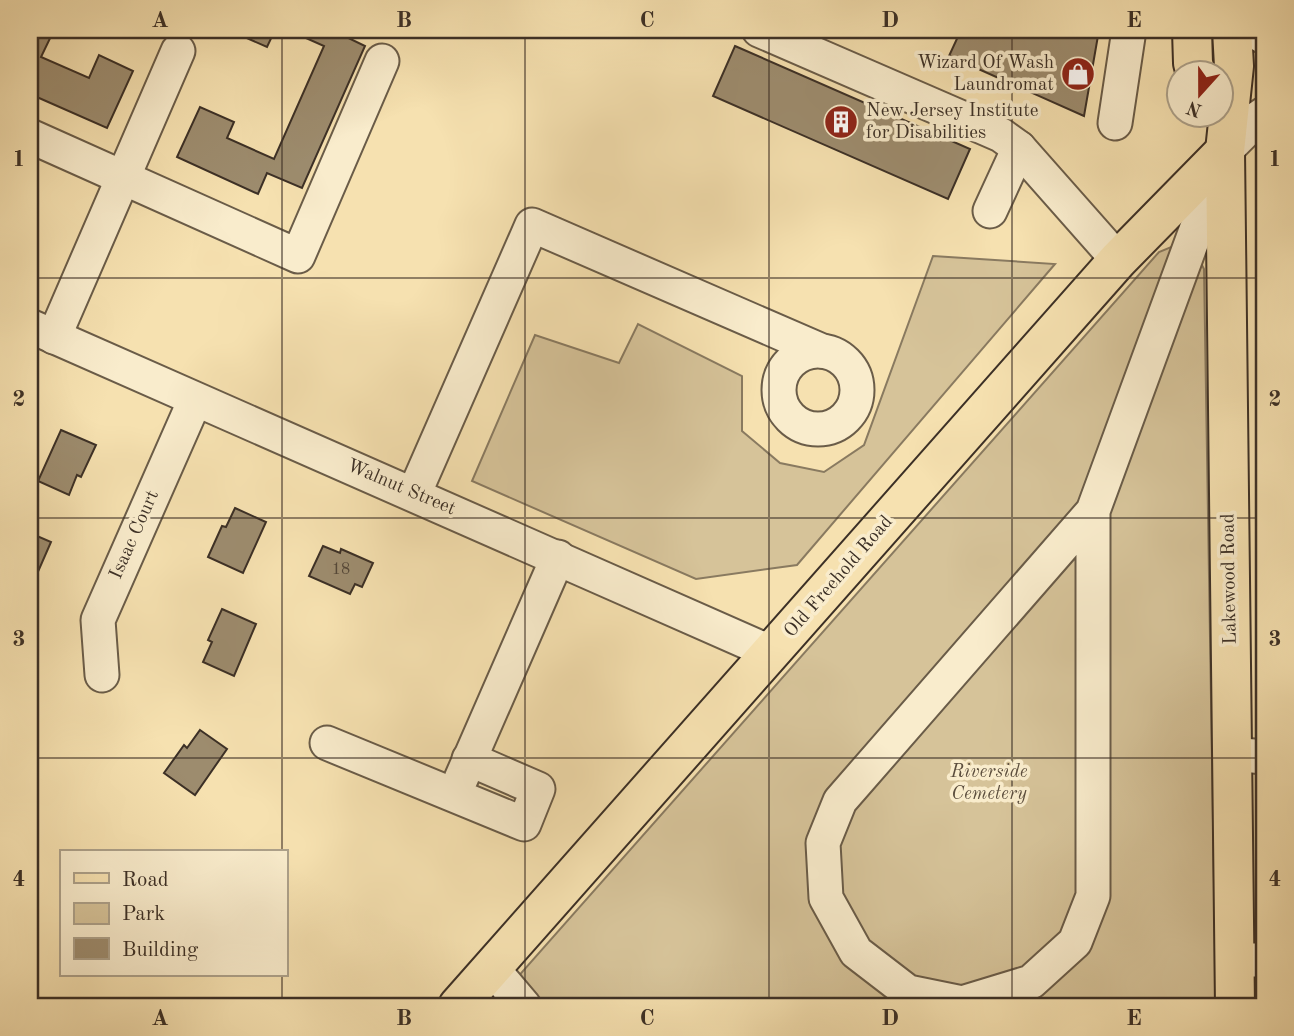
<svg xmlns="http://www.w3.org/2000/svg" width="1294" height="1036" font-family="'Old Standard TT',serif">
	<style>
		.green { fill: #d6c399; stroke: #897a60; stroke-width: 2 }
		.building { fill: #9d8c6e; stroke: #3c3026; stroke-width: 2 }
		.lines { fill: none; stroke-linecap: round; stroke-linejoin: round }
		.minor-casing { stroke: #6a5c48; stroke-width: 37 }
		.major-casing { stroke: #3c3026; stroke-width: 42 }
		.minor { stroke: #f9eccc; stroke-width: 33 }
		.major { stroke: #f6e1b0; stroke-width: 38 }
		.grid { fill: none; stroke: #3c3026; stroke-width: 2; stroke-opacity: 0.55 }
		.labels { text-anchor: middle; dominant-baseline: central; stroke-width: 7; stroke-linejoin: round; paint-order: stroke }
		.number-label { font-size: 16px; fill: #544738 }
		.poi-label { font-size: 19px; fill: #3c3026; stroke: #f9eccc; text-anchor: end }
		.street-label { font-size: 19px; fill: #3c3026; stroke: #f9eccc }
		.park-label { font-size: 19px; font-style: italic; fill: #5b4d3d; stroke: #f9eccc }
		.neatline { fill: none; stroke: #3c3026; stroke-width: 2.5 }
		.grid-label { font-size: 23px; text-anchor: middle; font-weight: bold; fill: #3c3026 }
	</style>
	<rect width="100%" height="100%" fill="#f6e1b0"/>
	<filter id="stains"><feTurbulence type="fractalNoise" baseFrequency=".00286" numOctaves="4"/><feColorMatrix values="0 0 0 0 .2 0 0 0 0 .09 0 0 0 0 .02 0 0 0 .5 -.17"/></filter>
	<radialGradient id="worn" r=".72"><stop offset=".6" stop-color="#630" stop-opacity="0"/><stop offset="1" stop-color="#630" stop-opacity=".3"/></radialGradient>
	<g class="green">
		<path d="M1176,245L1195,252L1204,269L1216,1006H492L1159,252Z"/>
		<path d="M933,256L1055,264L797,565L696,579L472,481L535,335L619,363L638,324L742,376V431L780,463L824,472L864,445Z"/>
	</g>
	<g class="building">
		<path d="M30,30H54L41,57L89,78L99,55L133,71L107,128L30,94V83L35,72L30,70Z"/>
		<path d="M234,30H275L267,47L233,32Z"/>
		<path d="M288,30H332L365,46L302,188L267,173L258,194L177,157L200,107L234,122L227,138L274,159L324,46Z"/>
		<path d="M961,30H1099L1084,116L949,56Z"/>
		<path d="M735,46L970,149L948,199L713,96Z"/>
		<path d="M61,430L96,445L81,477L77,475L69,495L38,481Z"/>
		<path d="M235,508L266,522L243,573L208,557L222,526L226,527Z"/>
		<path d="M30,533L51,542L37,574L34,572L30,581Z"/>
		<path d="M323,546L340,553L341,549L373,563L362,587L355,584L350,594L309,576Z"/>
		<path d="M222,609L256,624L234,676L203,662L212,642L208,640Z"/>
		<path d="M200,730L227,749L195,795L164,773L184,745L187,748Z"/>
	</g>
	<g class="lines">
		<g class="minor-casing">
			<g id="minor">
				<path d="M759,30L1001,135L1019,148L1118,260"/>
				<path d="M1252,30L1264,37"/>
				<path d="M1115,123L1129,30"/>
				<path d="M30,136L298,256L382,61"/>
				<path d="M990,211L1019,148"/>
				<path d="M30,326L772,653"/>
				<path d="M54,337L178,51"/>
				<circle cx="818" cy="390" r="39"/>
				<path d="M414,494L532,225L822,351"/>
				<path d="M1093,511V896L1075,942L1031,982L962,1003L908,992L856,952L826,898L823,843L840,801L1093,511L1225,151L1258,118L1264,114"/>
				<path d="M102,675L98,620L195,400"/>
				<path d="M327,743L524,824L538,789L469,759"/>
				<path d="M1232,754L1264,757"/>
				<path d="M461,779L558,557"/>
				<path d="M1235,960H1264"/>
				<path d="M492,968L524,1006"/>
			</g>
		</g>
		<g class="major-casing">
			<g id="major">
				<path d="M1192,30L1193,63L1196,74"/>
				<path d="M1232,30L1234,66L1225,151L1235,1006"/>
				<path d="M458,1006L1118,260L1225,151"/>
			</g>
		</g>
		<use href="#minor" class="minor"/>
		<use href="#major" class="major"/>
	</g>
	<path class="grid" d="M282,30V852M525,30V1006M769,30V1006M1012,30V1006M30,278H1264M30,518H1264M30,758H1264M282,975V1006"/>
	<defs>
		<g id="shop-disc" transform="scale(1.75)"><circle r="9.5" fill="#8f2418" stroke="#f9eccc"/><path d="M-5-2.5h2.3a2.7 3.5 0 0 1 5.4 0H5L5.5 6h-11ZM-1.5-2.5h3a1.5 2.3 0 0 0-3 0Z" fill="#fff"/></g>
		<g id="building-disc" transform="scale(1.75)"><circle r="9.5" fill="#8f2418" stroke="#f9eccc"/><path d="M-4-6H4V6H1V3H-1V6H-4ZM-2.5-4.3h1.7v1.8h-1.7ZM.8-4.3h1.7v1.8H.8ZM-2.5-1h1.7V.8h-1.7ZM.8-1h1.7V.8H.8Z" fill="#fff"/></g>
	</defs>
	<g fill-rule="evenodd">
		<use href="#shop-disc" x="1078" y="74"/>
		<use href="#building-disc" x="841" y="122"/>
	</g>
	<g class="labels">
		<g class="number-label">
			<text x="341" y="570">18</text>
		</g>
		<g class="poi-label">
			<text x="1054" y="63">Wizard Of Wash<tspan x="1054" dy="22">Laundromat</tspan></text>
			<text x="866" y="111" text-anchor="start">New Jersey Institute<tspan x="866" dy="22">for Disabilities</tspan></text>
		</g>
		<g class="street-label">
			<text transform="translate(401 488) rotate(23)">Walnut Street</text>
			<text transform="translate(135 535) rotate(-66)">Isaac Court</text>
			<text transform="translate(839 577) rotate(-49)">Old Freehold Road</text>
			<text transform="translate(1230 579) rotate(-91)">Lakewood Road</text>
		</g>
		<g class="park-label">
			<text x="989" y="772">Riverside<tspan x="989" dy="22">Cemetery</tspan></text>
		</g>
	</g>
	<rect width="1294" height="1036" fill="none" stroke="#f6e1b0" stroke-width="77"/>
	<rect x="60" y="850" width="228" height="126" fill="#f9eccc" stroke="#ada18a" stroke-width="2"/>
	<rect x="74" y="873" width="35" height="10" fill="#f6e1b0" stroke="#ada18a" stroke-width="2"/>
	<text x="122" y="886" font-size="21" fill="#3c3026">Road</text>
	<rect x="74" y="903" width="35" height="21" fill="#d6c399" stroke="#ada18a" stroke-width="2"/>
	<text x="122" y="920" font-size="21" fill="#3c3026">Park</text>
	<rect x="74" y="938" width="35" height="21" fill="#9d8c6e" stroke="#ada18a" stroke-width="2"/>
	<text x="122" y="956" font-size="21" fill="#3c3026">Building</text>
	<g transform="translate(1200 94) rotate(201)"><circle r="33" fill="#f9eccc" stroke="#ada18a" stroke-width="2"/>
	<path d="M0-5L12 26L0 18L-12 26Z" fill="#8f2418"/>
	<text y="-10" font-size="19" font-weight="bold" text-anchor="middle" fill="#3c3026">N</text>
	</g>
	<rect x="38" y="38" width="1218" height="960" class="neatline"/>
	<g class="grid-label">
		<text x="160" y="27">A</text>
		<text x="404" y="27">B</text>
		<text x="647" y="27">C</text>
		<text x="890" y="27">D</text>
		<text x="1134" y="27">E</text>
		<text x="19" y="166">1</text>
		<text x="1275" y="166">1</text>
		<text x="19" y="406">2</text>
		<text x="1275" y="406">2</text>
		<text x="19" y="646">3</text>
		<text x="1275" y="646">3</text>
		<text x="19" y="886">4</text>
		<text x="1275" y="886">4</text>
		<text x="160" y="1025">A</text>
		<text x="404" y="1025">B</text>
		<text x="647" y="1025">C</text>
		<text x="890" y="1025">D</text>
		<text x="1134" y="1025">E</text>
	</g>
	<rect width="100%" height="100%" filter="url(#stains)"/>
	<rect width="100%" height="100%" fill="url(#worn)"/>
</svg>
